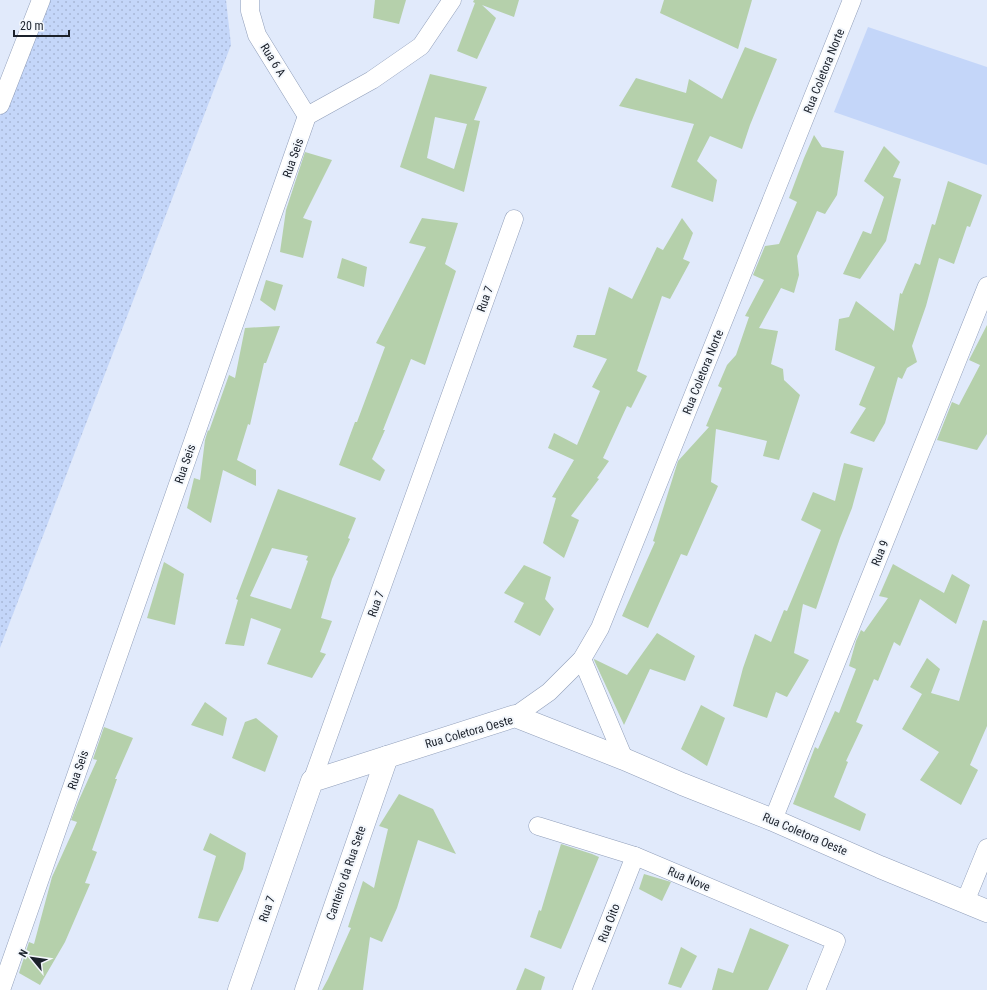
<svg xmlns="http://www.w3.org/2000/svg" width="987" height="990" font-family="'Roboto Condensed',sans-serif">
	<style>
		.grass { fill: url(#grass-dots) }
		.park { fill: #c4d6f9 }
		.building { fill: #b5d0ab; fill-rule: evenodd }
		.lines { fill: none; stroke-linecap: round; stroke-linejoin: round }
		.minor-casing { stroke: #919fba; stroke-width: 19 }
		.tertiary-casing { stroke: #919fba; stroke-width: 23 }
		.minor { stroke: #fff; stroke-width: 18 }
		.tertiary { stroke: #fff; stroke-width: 22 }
		.labels { text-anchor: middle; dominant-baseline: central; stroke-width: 4; stroke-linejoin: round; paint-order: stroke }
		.street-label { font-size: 12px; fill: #1b212b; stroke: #f3f7fc }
	</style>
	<defs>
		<pattern id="grass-dots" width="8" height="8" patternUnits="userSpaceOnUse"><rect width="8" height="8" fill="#c4d6f9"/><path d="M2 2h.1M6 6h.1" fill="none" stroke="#a8b7d6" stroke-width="1.8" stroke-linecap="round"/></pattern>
	</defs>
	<rect width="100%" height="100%" fill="#e1eafb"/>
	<path class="grass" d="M48,0H226L231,45L0,648V116Z"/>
	<path class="park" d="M868,27L987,67V165L834,112Z"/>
	<g class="building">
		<path d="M375,0H406L399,24L373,18Z"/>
		<path d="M474,0H519L514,17L482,5L496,18L477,59L457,51L475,3L473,2Z"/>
		<path d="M664,0H752L738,49L660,13Z"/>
		<path d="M745,47L777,59L750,125L742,149L710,136L697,161L717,180L713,202L671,187L694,124L619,106L636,78L686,93L689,79L722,99Z"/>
		<path d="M430,74L487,87L474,120L480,121L464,192L400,167ZM435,117L467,124L454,169L427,158Z"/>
		<path d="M814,135L822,147L844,151L837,195L825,214L817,211L797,256L799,275L794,293L781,288L759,328L778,331L771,364L783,369L784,380L800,395L779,460L763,456L767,441L716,429L711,482L718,486L687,556L681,554L648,628L622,616L655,542L653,541L678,461L709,427L706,426L722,388L718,386L727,365L736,355L749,317L745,316L764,280L753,275L765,246L779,244L797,202L789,198L804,158Z"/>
		<path d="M884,146L900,162L893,177L901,179L886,241L860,279L843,274L863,231L871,234L884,197L864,181Z"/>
		<path d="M305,152L332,160L303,218L312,221L303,258L280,252L286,210Z"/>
		<path d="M948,181L982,195L970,227L967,226L954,264L939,258L926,306L912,346L917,362L907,368L902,379L898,377L885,423L874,442L850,433L866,408L859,405L875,367L835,350L839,319L849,317L856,301L894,331L900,293L902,294L915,263L920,265L932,224L935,225Z"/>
		<path d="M422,218L458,223L445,264L456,271L425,365L411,359L383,430H385L372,459L385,470L380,481L339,465L355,422H357L385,347L376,343L426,247L409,243Z"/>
		<path d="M682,218L693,233L683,259L690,262L670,299L662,296L637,371L647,376L631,408L627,406L603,458L609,461L597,478L599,479L571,516L579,520L564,558L543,543L556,498L552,497L574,460L548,448L554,433L577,445L600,391L592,387L607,359L573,347L577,335H595L609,287L632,299L657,247L663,250Z"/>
		<path d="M342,258L367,267L364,287L337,278Z"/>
		<path d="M266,280L283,285L275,311L260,300Z"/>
		<path d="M987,325V434L977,450L937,440L952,402L959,405L980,365L969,360Z"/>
		<path d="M280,326L266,363H264L250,425L248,424L237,460L256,470V486L223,470L211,523L187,508L194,478L200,480L205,440L208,430L209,431L229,375L235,378L245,328Z"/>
		<path d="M844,463L863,468L852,508L840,538L816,609L803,604L794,653L809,660L787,697L776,692L767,718L733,706L743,668L755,634L771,642L784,610L787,611L821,530L801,520L813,492L835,501Z"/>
		<path d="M278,489L356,518L348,538L350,539L332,579L321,618L332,621L320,652L326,654L312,678L267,664L281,629L251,618L244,646L225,644L238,600L236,599ZM272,548L308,556L306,560L308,561L291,609L250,596Z"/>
		<path d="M164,562L184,574L175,625L147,618Z"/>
		<path d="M893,564L944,593L952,574L970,585L956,624L920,599L900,646L894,642L878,681L874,679L856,722L863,725L846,761L848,762L834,797L866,814L860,831L793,804L815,747L818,749L835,711L839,713L856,669L849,666L856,641L861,630L864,632L888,598L879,596Z"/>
		<path d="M524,565L551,577L545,599L554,609L540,636L514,622L524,603L504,593Z"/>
		<path d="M983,620L987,621V726L970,765L978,770L961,805L920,780L939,752L902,729L922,694L910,687L927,658L940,669L931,693L959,701Z"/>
		<path d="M657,633L695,656L685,681L650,669L624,725L594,660V659L627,675Z"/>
		<path d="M205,702L227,718L223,736L191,725Z"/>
		<path d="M701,705L725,718L707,766L681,749Z"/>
		<path d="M256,718L278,736L265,772L232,758L245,722Z"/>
		<path d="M104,727L133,738L115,779H117L92,850L97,852L85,883L90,884L65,942L40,985L19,973L29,942L34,944L52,877L77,822L71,820L78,802L97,760L93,759Z"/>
		<path d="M399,794L433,809L456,854L418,840L397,908L382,942L370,937L363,990H322L328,979L351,928L348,927L363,881L374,888L388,829L379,826Z"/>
		<path d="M210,833L246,853L243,869L218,922L198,918L216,856L203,850Z"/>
		<path d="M561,844L592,854L599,857L569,930L561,949L530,937L539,910L541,911Z"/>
		<path d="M644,874L671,882L662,901L639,889Z"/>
		<path d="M750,928L789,945L768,990H712L718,968L733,973Z"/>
		<path d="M681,947L697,956L681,988L668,984Z"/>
		<path d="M525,968L545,977L541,990H516Z"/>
	</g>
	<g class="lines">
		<g class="minor-casing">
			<g id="minor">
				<path d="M250,0V11L257,35L307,116"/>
				<path d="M0,105L41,0"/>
				<path d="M582,659L624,759"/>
				<path d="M515,716L549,692L582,659L600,628L852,0"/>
				<path d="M312,781L514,219"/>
				<path d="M773,820L987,286"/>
				<path d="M538,826L635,856L836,941L816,990"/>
				<path d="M965,902L987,848"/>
				<path d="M1,990L307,116L372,80L421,46L452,0"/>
				<path d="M582,990L635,856"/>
			</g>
		</g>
		<g class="tertiary-casing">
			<g id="tertiary">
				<path d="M239,990L312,781L515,716L624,759L682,784L773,820L880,867L987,911"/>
				<path d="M306,990L387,757"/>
			</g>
		</g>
		<use href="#minor" class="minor"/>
		<use href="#tertiary" class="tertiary"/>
	</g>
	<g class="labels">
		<g class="street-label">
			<text transform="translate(273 60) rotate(58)">Rua 6 A</text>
			<text transform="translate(824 71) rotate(-68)">Rua Coletora Norte</text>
			<text transform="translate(293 158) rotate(-71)">Rua Seis</text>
			<text transform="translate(485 299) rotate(-70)">Rua 7</text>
			<text transform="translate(703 372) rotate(-68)">Rua Coletora Norte</text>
			<text transform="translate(185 464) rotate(-71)">Rua Seis</text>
			<text transform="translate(880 553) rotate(-68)">Rua 9</text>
			<text transform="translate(376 604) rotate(-70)">Rua 7</text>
			<text transform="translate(469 732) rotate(-16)">Rua Coletora Oeste</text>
			<text transform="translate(78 770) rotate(-71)">Rua Seis</text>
			<text transform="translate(805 834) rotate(23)">Rua Coletora Oeste</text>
			<text transform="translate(346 873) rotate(-71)">Canteiro da Rua Sete</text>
			<text transform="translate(689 879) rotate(23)">Rua Nove</text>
			<text transform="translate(267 909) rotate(-71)">Rua 7</text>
			<text transform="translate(609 923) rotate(-69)">Rua Oito</text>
		</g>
	</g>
	<g transform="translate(32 958) rotate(299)" stroke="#f3f7fc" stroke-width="3" paint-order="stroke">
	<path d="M0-3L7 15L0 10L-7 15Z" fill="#1b212b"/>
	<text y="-6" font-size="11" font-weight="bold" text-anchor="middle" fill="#1b212b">N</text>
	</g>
	<path d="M14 30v6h55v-6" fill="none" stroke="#1b212b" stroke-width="2"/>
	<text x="20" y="30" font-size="12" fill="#1b212b" stroke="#f3f7fc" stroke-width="3" paint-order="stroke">20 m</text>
</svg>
